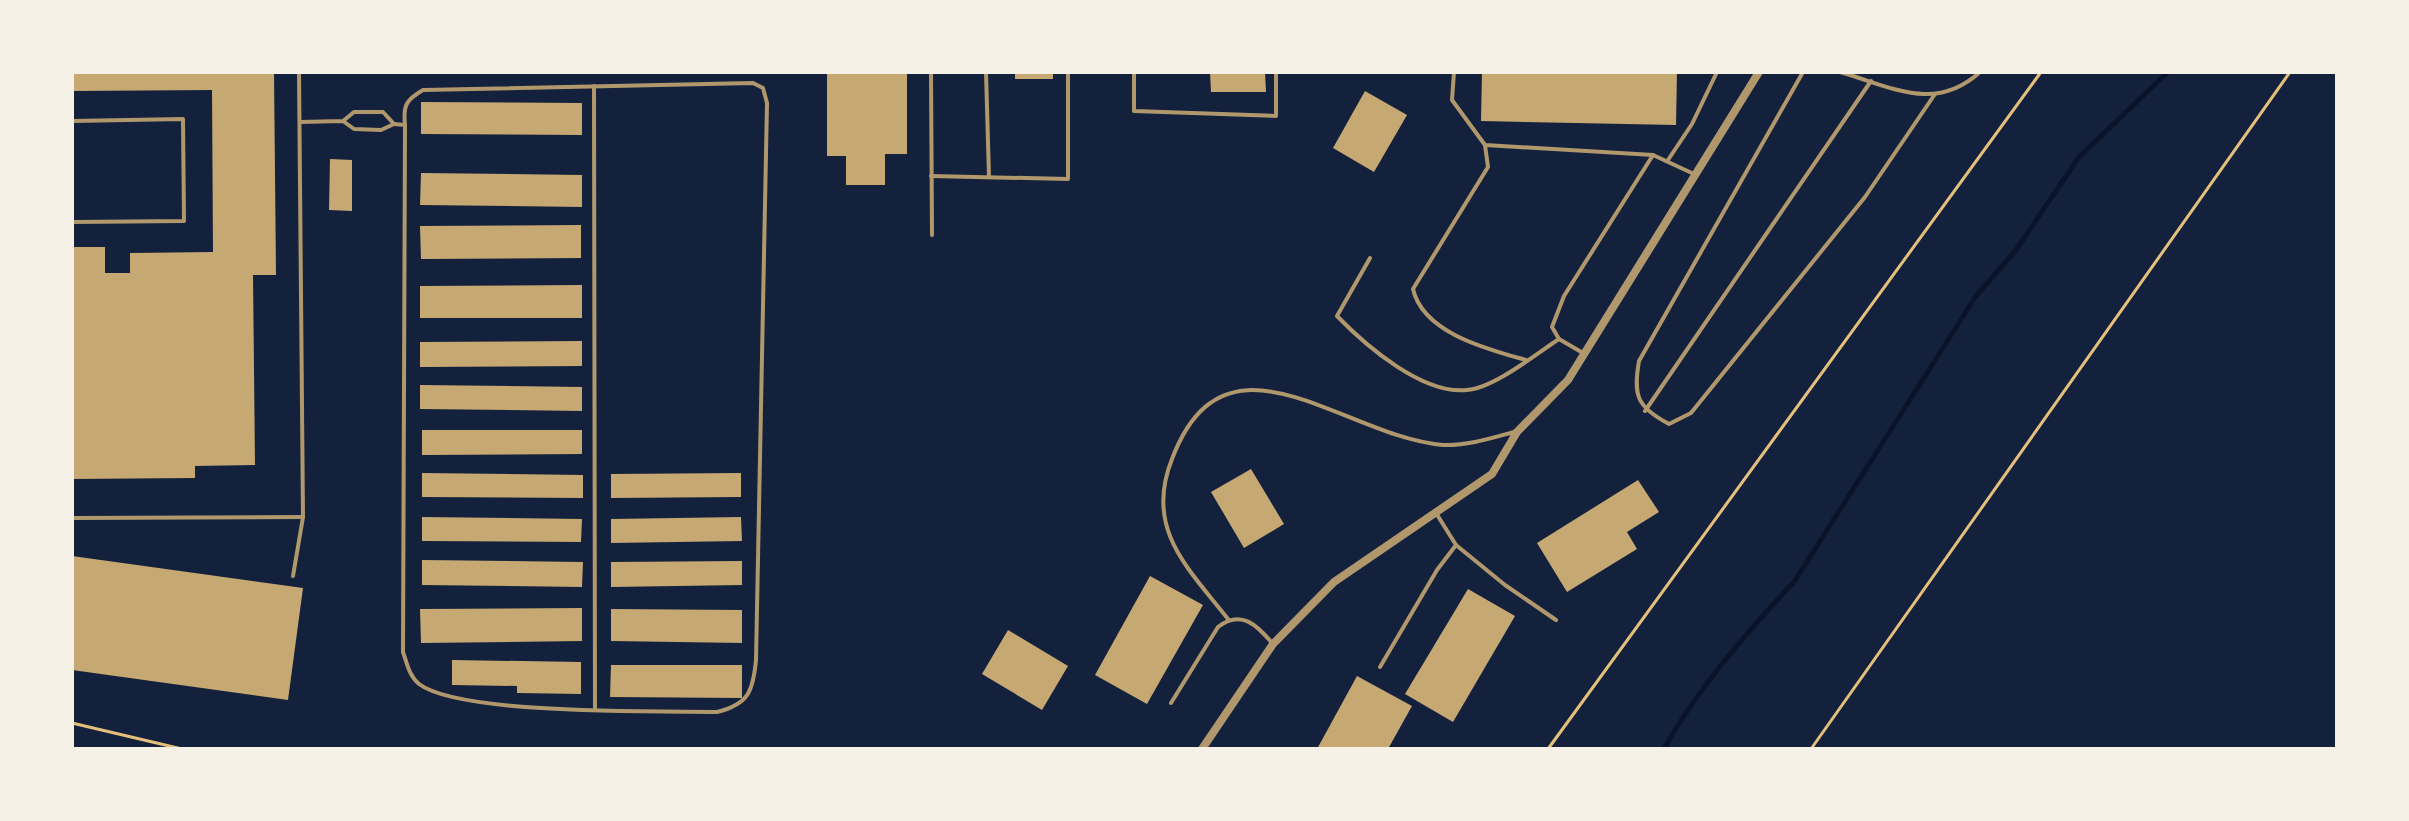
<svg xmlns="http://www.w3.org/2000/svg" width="2409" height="821" font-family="'Work Sans',sans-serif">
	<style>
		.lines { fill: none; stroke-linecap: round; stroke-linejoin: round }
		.stream { stroke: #0b132b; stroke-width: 5 }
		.building { fill: #c6a872 }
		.path { stroke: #e5c07b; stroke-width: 3 }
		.service { stroke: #b1986c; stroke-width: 4 }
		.minor { stroke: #b1986c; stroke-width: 8 }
	</style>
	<rect width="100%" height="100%" fill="#14213d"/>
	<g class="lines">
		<path class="stream" d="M1664,749C1697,689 1747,632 1794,582L1976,296L2016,250L2079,157L2168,72"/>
	</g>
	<g class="building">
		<path d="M72,72H274L276,275H253L255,465L195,466V478L72,479V247H105V273H130V253L213,252L212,90L72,91Z"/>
		<path d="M827,72H907V154H885V185H846V156H827Z"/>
		<rect x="1015" y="72" width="38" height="7"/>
		<path d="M1210,72H1265L1266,92H1211Z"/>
		<path d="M1482,72H1677L1676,125L1481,121Z"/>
		<path d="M1365,91L1407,115L1374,172L1333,148Z"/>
		<path d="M421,102L582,103V135L421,134Z"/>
		<path d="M330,159L352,160V211L329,210Z"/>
		<path d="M421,173L582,175V207L420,205Z"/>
		<path d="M581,225V258L421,259L420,226Z"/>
		<path d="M582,285V318H420V286Z"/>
		<path d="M582,341V366L420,367V342Z"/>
		<path d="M420,385L582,387V411L420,409Z"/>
		<path d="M422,430H582V454L422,455Z"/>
		<path d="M1251,469L1284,524L1244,548L1211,492Z"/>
		<path d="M422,473L583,475V498L422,497Z"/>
		<path d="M741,473V497L611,498V474Z"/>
		<path d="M1638,480L1659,512L1627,532L1637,549L1567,592L1537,543Z"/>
		<path d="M422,517L582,519L581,542L422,541Z"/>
		<path d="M741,517L742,541L611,543V519Z"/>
		<path d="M72,556L303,588L288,700L72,670Z"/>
		<path d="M422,560L583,562L582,587L422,585Z"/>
		<path d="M742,561V585L611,587V562Z"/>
		<path d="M1150,576L1203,605L1147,704L1095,675Z"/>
		<path d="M1468,589L1515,616L1453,722L1405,694Z"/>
		<path d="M582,608V641L421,643L420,609Z"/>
		<path d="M611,609L742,610V643L611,641Z"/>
		<path d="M1008,630L1068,666L1042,710L982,674Z"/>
		<path d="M452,660L581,662V694L517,693V686L452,685Z"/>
		<path d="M611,665H742V698L610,697Z"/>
		<path d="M1357,676L1412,706L1388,749H1317Z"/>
	</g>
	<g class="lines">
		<g class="path">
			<path d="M72,723L182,749"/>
			<path d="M1548,749L2041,72"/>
			<path d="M1811,749L2290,72"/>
		</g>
		<g class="service">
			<path d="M931,72L932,235"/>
			<path d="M986,72L989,177"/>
			<path d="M1134,72V111L1276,116V72"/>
			<path d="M1454,72L1452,100L1485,145L1653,155L1694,174"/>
			<path d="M1803,72L1639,361C1633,396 1637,407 1669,424L1691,413L1865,197L1935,94"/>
			<path d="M1840,72C1892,87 1935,113 1980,72"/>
			<path d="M594,86L595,708"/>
			<path d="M72,121L183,119L184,221L72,222"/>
			<path d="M300,122L343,121L354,129L381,130L394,124L383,112H354L343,121"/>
			<path d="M394,124L405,125C403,105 406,100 423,90L753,83L763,88L767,103L756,660C753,691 749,704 717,712C659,711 460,715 419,684C409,676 407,663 403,652L405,125"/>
			<path d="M1485,145L1488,167L1413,289C1423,333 1487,349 1526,360"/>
			<path d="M1668,160L1692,124L1717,72"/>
			<path d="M931,176L1068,179V72"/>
			<path d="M1370,258L1337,316C1366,346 1423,395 1467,390C1494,388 1536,354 1559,339"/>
			<path d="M1583,353L1559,339L1552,327L1564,296L1653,155"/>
			<path d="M1645,411L1871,81"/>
			<path d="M1436,513L1456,545L1505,585L1556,620"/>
			<path d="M72,518L303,517"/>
			<path d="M293,576L303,517L299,72"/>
			<path d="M1228,619C1188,568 1144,529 1172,459C1226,317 1343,437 1443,445C1467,446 1492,438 1514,432"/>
			<path d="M1380,667L1437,570L1456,545"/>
			<path d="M1171,703L1218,627C1241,609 1257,625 1273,644"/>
		</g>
		<path class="minor" d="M1202,749L1273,644L1334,582L1492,474L1517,432L1568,380L1759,72"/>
	</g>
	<rect width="2409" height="821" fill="none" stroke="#f6f1e7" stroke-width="148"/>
</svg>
